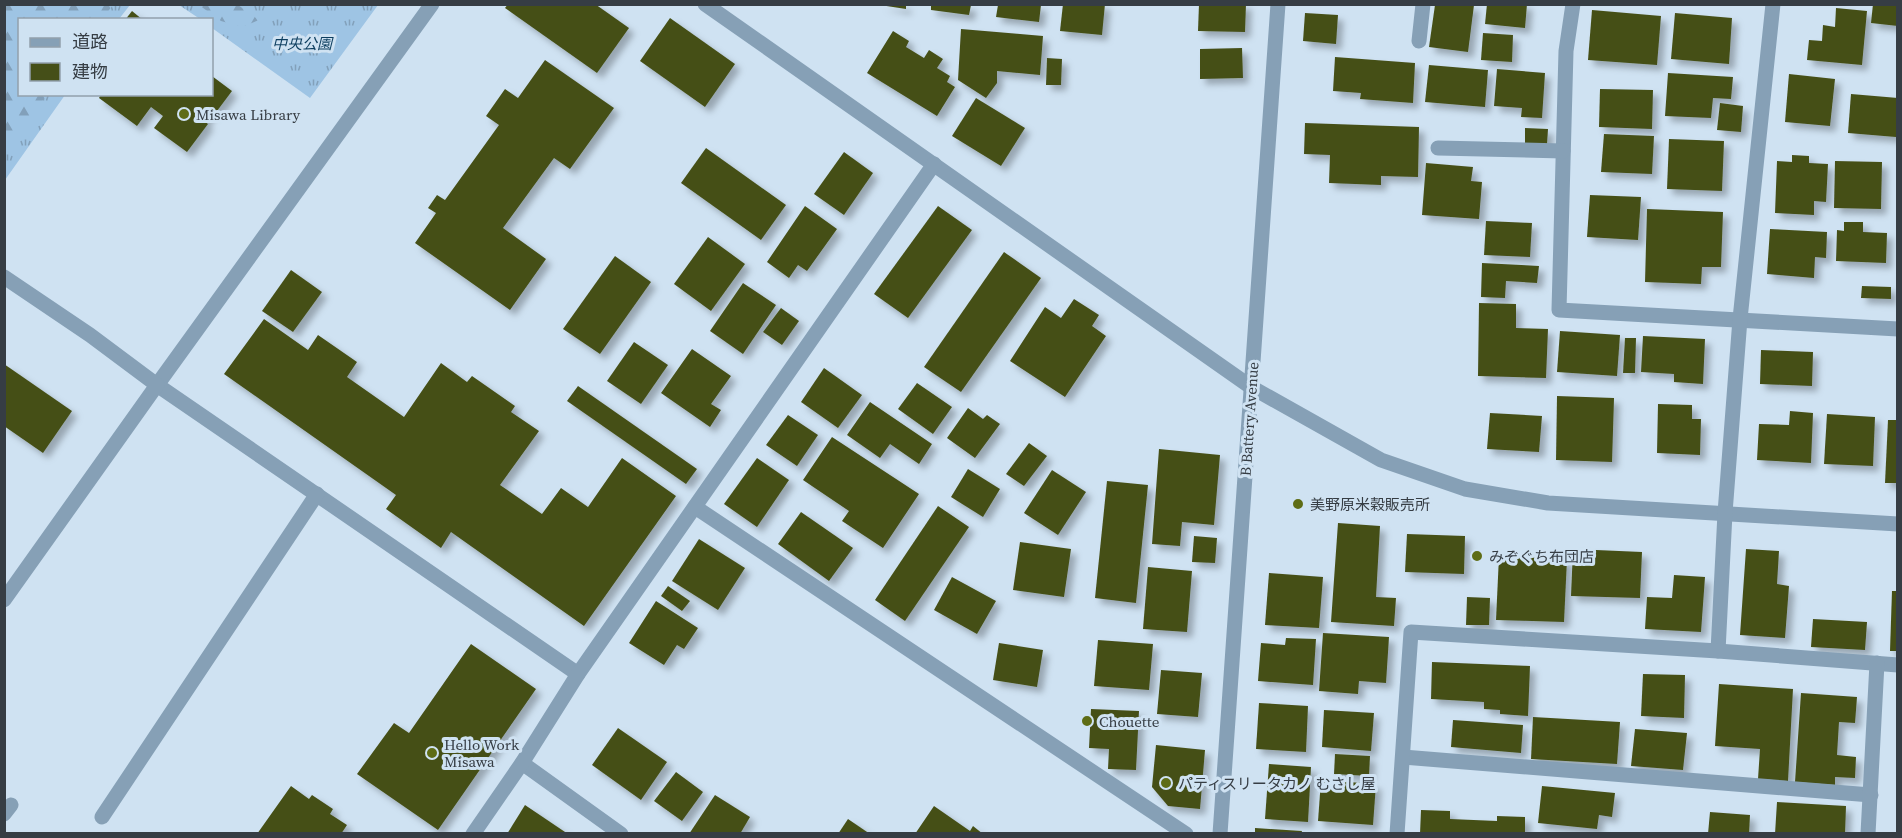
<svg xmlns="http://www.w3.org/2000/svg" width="1902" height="838" font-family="'Source Serif 4','Noto Sans JP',serif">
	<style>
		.grass { fill: url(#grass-tufts) }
		.forest { fill: url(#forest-firs) }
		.building { fill: #454f18; filter: url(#shadow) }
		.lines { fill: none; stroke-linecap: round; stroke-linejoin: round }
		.minor { stroke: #86a0b6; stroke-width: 15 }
		.poi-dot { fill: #5e6c15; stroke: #cfe2f2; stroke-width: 2 }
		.labels { text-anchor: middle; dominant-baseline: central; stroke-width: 6; stroke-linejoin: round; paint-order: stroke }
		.park-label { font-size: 15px; font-style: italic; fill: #0d3e5f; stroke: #cfe2f2 }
		.poi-label { font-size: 15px; fill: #363d44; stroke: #cfe2f2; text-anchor: start }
		.street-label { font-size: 15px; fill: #363d44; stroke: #cfe2f2 }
	</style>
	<defs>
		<pattern id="grass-tufts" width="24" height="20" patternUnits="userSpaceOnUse" patternTransform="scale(1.5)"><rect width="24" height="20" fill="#9ec4e4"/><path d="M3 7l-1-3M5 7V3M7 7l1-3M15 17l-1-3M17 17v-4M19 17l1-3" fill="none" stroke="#82a0ba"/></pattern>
		<pattern id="forest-firs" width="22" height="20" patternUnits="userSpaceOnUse" patternTransform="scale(1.5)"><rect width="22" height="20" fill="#9ec4e4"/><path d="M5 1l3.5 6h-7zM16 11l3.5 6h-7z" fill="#82a0ba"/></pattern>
		<filter id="shadow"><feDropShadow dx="5.5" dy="5.5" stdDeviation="3" flood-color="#0004"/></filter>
	</defs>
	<rect width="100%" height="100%" fill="#cfe2f2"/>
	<g class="grass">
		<path d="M5,5H130L119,19L20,20V94L65,95L5,180Z"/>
		<path d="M179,5H378L310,98L212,28V20L200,19Z"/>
	</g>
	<g class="forest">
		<path d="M5,4L113,5L102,19L20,20V94L47,95L5,149Z"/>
		<path d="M199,5H238L259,20L242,27L221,21Z"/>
	</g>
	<g class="building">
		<path d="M508,4H595L629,28L597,73L505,8Z"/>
		<path d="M1063,4H1105L1102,35L1060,31Z"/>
		<path d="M1199,4H1246L1245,32L1198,31Z"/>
		<path d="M1487,4H1527L1525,28L1485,24Z"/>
		<path d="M1873,4H1898V26L1871,23Z"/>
		<path d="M880,5H906V9Z"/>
		<path d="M931,5H971L969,15L931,10Z"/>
		<path d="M998,5H1041L1039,22L996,17Z"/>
		<path d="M1435,5H1474L1468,52L1429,47Z"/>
		<path d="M1836,8L1867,11L1862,65L1807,60L1809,40L1822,41L1823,25L1835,27Z"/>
		<path d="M1592,10L1661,16L1657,65L1588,60Z"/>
		<path d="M132,11L143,20H125Z"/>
		<path d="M1305,13L1338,15L1336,44L1303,41Z"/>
		<path d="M1675,13L1732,18L1729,64L1671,59Z"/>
		<path d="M670,18L735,64L705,107L640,61Z"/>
		<path d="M961,29L1043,36L1040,75L997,71V83L986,98L958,80Z"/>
		<path d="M893,31L909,41L906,47L924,58L929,50L943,59L937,68L950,76L947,82L955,87L937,116L867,73Z"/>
		<path d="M1483,33L1513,35L1512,62L1481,60Z"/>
		<path d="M1242,48L1243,78L1200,79V49Z"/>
		<path d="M1335,57L1415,63L1413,103L1360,99L1361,93L1333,91Z"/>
		<path d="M1047,58L1062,59L1061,85H1046Z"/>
		<path d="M545,60L614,108L570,169L554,158L503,228L546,259L510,310L415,243L436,213L428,208L437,195L445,200L499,125L486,116L505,89L518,98Z"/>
		<path d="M1429,65L1488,70L1485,107L1425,102Z"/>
		<path d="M1497,69L1545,73L1542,118L1521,117L1522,108L1494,106Z"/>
		<path d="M1668,73L1733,77L1731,99L1713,98L1711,118L1665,116Z"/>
		<path d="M1789,74L1835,79L1830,126L1785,122Z"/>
		<path d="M212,76L232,91L217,111L213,109L204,121L208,124L187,152L154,128L163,116L151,107L137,126L99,98L101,94H212Z"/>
		<path d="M1600,89L1653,90L1652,129L1599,127Z"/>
		<path d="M1851,94L1898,98L1896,137L1848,133Z"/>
		<path d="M976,98L1025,128L1001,166L952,136Z"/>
		<path d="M1720,103L1743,106L1741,132L1717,130Z"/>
		<path d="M1305,123L1419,127L1418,177L1381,176V185L1329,183L1330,155L1304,154Z"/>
		<path d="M1525,128L1548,129L1547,144L1525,143Z"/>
		<path d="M1604,134L1654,136L1652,174L1601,172Z"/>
		<path d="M1669,139L1724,141L1722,191L1667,189Z"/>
		<path d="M706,148L786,205L761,240L681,183Z"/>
		<path d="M844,152L873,173L844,215L814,194Z"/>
		<path d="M1792,155L1809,156V163L1828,164L1826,202L1814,201V215L1775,213L1777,161L1792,162Z"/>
		<path d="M1835,161L1882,162L1881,209L1834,208Z"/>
		<path d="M1426,163L1473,167L1471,181L1482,182L1479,219L1422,215Z"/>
		<path d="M1590,195L1641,197L1638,240L1587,237Z"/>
		<path d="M805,206L837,229L807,271L798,265L789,278L767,262Z"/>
		<path d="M938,206L972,230L908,318L874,294Z"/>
		<path d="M1647,209L1723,212L1721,267H1702L1701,284L1645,282Z"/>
		<path d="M1486,221L1532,223L1530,257L1484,255Z"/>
		<path d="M1844,222H1863V232L1887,233L1886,263L1836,261L1837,230L1844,231Z"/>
		<path d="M1770,229L1827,232L1826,258L1815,257L1814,278L1767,274Z"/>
		<path d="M708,237L745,264L711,311L674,284Z"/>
		<path d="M1004,252L1041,278L961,392L924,367Z"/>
		<path d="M615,256L651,282L600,354L563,329Z"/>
		<path d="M1482,263L1539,266L1537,283L1506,281L1505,298L1481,297Z"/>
		<path d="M291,270L322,292L293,332L262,311Z"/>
		<path d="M743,283L776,305L743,354L710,331Z"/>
		<path d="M1862,286L1891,287V299L1861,298Z"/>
		<path d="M1074,299L1099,315L1092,326L1106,336L1065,397L1010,361L1045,307L1061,318Z"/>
		<path d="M1479,303L1516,304V328L1548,329L1546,378L1478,376Z"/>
		<path d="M781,308L799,321L782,345L763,332Z"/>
		<path d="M264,319L308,350L318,335L357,362L347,377L404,417L441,363L467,382L472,376L515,406L511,412L539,431L500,485L542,514L561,488L588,507L622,458L676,496L584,626L451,532L441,548L386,509L396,495L224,374Z"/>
		<path d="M1560,331L1620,335L1617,376L1557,372Z"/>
		<path d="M1643,336L1705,339L1703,384L1674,382V374L1641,372Z"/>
		<path d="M1625,338H1636L1635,373H1623Z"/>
		<path d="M634,342L668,365L641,404L607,381Z"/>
		<path d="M692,349L731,376L711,404L721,410L710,427L661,393Z"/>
		<path d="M1761,350L1813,352L1812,386L1760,384Z"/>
		<path d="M4,364L72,411L43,453L4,426Z"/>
		<path d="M824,368L862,395L838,428L801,402Z"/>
		<path d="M917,383L952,407L933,434L898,409Z"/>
		<path d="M578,386L697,469L686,484L567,401Z"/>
		<path d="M1557,396L1614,398L1612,462L1556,460Z"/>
		<path d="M870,402L932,444L919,464L890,444L880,458L847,435Z"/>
		<path d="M1658,404L1692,405V419H1701L1700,455L1657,453Z"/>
		<path d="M968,408L983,419L987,415L1000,424L975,458L947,438Z"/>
		<path d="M1790,411L1813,413L1811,463L1757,460L1759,424L1789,425Z"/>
		<path d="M1490,413L1542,416L1539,452L1487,449Z"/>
		<path d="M1827,414L1875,417L1873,466L1824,464Z"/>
		<path d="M788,415L818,435L797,466L766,445Z"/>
		<path d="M1888,420H1898V483H1885Z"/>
		<path d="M832,437L919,494L883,548L842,521L849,511L803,480Z"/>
		<path d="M1029,443L1047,456L1024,486L1006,474Z"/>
		<path d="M1159,449L1220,455L1214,525L1182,522L1180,546L1152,544Z"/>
		<path d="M757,458L789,480L757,527L724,504Z"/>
		<path d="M968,469L1000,489L983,517L951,497Z"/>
		<path d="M1052,470L1086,492L1058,535L1024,513Z"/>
		<path d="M1107,481L1148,485L1136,603L1095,598Z"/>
		<path d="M938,506L969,527L905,621L875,600Z"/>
		<path d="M801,512L853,548L829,581L778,544Z"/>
		<path d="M1338,523L1380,526L1376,597L1396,598L1394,626L1331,622Z"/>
		<path d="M1407,534L1465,536L1464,574L1405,572Z"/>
		<path d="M1194,536L1217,538L1215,563L1192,562Z"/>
		<path d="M699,539L745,568L718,610L672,581Z"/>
		<path d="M1020,542L1071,549L1064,597L1013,590Z"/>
		<path d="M1573,549L1642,552L1640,598L1571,596Z"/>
		<path d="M1746,549L1779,551L1777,584L1789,586L1785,638L1740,635Z"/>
		<path d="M1499,556L1567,559L1564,622L1496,620Z"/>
		<path d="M1148,567L1192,571L1187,632L1143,629Z"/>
		<path d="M1269,573L1323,577L1319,628L1265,625Z"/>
		<path d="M1674,575L1705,577L1701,632L1645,629L1647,597L1672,598Z"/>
		<path d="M952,577L996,601L977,634L934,610Z"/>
		<path d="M668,586L690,601L682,611L661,596Z"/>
		<path d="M1892,591H1898V651H1890Z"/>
		<path d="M1467,597L1490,598L1489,625H1466Z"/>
		<path d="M656,601L698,628L684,649L677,645L664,665L629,643Z"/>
		<path d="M1813,619L1867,622L1865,650L1811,647Z"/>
		<path d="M1323,633L1389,637L1386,683L1359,681L1358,694L1319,691Z"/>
		<path d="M1286,638L1316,639L1313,685L1258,681L1261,643L1285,645Z"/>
		<path d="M1098,640L1153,644L1149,690L1094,686Z"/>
		<path d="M999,643L1043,650L1037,687L993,680Z"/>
		<path d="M471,644L536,689L438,830L357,774L394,723L409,733Z"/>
		<path d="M1432,662L1530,666L1528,716L1500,714V710L1484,709V702L1431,699Z"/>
		<path d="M1161,670L1202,673L1198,717L1157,714Z"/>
		<path d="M1643,674L1685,675L1684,718L1641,716Z"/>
		<path d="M1719,684L1793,689L1788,781L1758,779L1760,749L1715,746Z"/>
		<path d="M1801,693L1857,697L1855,723L1839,722L1837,755L1856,757L1855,778L1835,777V785L1795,782Z"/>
		<path d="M1259,703L1308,706L1306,752L1256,749Z"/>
		<path d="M1091,709L1139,711L1136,770L1108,769L1109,749L1089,748Z"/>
		<path d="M1324,710L1374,713L1371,751L1322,747Z"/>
		<path d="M1533,717L1620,722L1617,764L1531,759Z"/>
		<path d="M1453,720L1523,725L1521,753L1451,747Z"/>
		<path d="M618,728L667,762L641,800L592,765Z"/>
		<path d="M1635,729L1687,733L1683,770L1631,766Z"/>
		<path d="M1156,745L1205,750L1200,809L1168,806L1152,787Z"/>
		<path d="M1335,754L1370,756L1369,776L1334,774Z"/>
		<path d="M1269,764L1311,767L1308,822L1265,819Z"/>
		<path d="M676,772L703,792L682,821L654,801Z"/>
		<path d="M1321,780L1376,784L1373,825L1318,821Z"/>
		<path d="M291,786L309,799L312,795L333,809L330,814L347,825L341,834H257Z"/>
		<path d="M1542,786L1615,793L1612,817L1599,815L1597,829L1538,823Z"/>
		<path d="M715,795L750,817L740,834H689Z"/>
		<path d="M1777,802L1846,806L1845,834H1775Z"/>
		<path d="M525,805L568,834H507Z"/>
		<path d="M934,806L970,831L973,826L983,834H915Z"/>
		<path d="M1421,810L1450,811V819L1497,821V816L1525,817V834H1420Z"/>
		<path d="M1710,812L1750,815L1749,834H1708Z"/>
		<path d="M848,819L870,834H838Z"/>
		<path d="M1255,828L1302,831L1301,834H1255Z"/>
	</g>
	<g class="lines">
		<g class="minor">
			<path d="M432,4L157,385L578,674"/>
			<path d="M705,4L1251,387L1381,460L1465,489L1548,503L1898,524"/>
			<path d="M1573,4L1566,51L1559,310L1898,329"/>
			<path d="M1419,41L1423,4"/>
			<path d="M1438,148L1563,151"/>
			<path d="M4,277L90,335L157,385L4,600"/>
			<path d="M695,507L1186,834"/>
			<path d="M1718,651L1725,513L1740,319L1773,4"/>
			<path d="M1403,757L1871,795"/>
			<path d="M522,763L621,834"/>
			<path d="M4,814L11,805"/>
			<path d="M102,817L317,494"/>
			<path d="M473,834L522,763L578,674L934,164"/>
			<path d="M1220,834L1278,4"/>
			<path d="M1397,834L1411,632L1718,651L1898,665"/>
			<path d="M1868,834L1877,663"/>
		</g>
	</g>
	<g class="poi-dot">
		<circle cx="184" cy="114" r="6"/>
		<circle cx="1298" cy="504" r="6"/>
		<circle cx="1477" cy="556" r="6"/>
		<circle cx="1087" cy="721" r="6"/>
		<circle cx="432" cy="753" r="6"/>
		<circle cx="1166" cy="783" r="6"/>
	</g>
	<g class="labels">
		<g class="park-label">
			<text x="302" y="43">中央公園</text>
		</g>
		<g class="poi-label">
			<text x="196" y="114">Misawa Library</text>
			<text x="1310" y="504">美野原米穀販売所</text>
			<text x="1489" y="556">みぞぐち布団店</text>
			<text x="1099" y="721">Chouette</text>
			<text x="444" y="744">Hello Work<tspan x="444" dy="17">Misawa</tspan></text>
			<text x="1178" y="783">パティスリータカノ むさし屋</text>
		</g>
		<g class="street-label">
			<text transform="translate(1249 419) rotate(-86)">B Battery Avenue</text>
		</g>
	</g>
	<rect width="1902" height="838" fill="none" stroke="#363d44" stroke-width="12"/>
	<rect x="18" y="18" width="195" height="78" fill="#cfe2f2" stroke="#92a0ac" stroke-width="1.5"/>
	<rect x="30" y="38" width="30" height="9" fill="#86a0b6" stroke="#92a0ac" stroke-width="1.5"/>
	<text x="72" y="48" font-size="18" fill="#363d44">道路</text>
	<rect x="30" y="63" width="30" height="18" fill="#454f18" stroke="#92a0ac" stroke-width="1.5"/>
	<text x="72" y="78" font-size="18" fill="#363d44">建物</text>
</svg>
